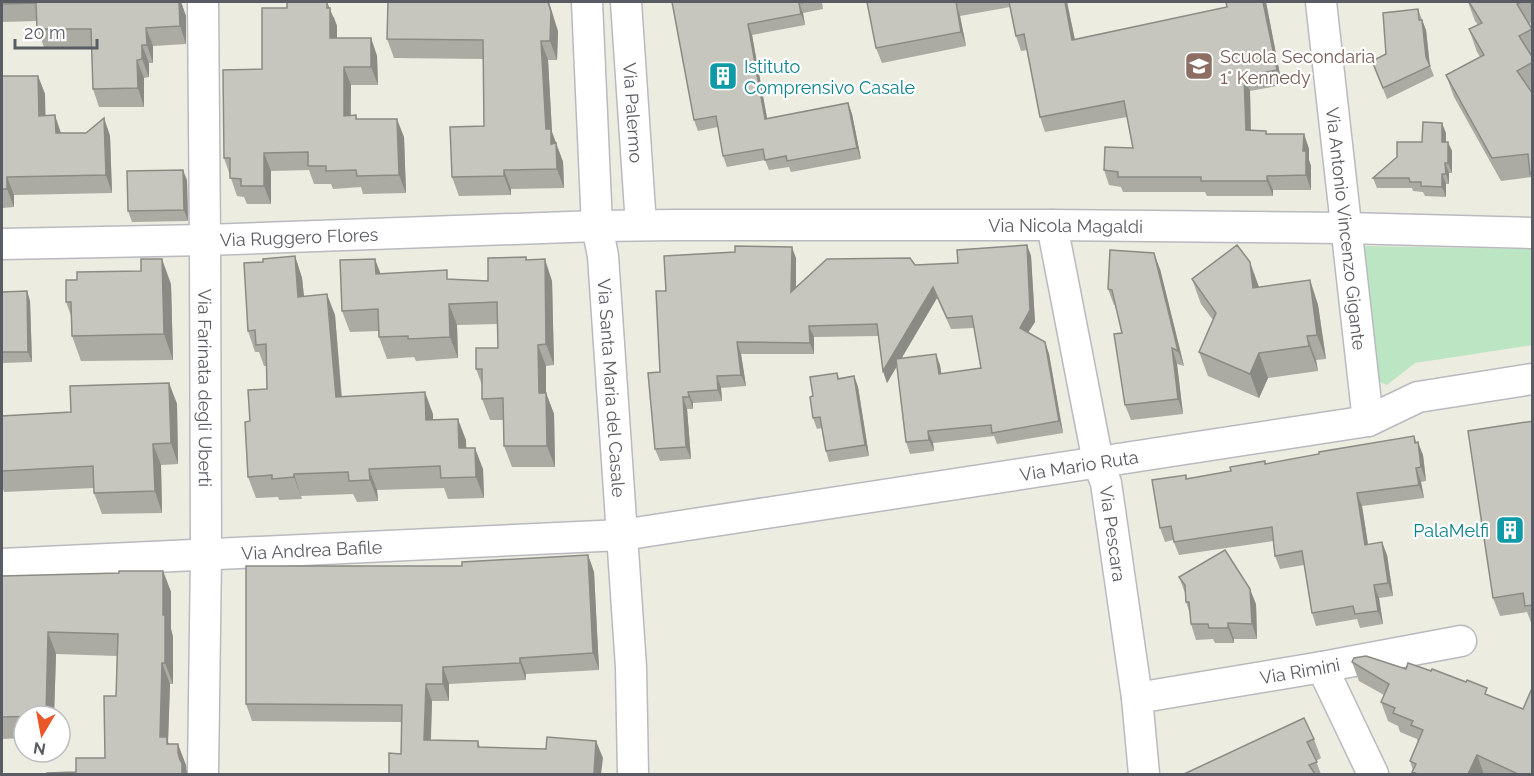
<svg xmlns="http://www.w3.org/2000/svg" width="1534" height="776" font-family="Raleway,sans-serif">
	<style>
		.green { fill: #bce5c3 }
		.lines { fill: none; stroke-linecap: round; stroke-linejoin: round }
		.minor-casing { stroke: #b8bac0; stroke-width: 33 }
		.minor { stroke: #fff; stroke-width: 30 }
		.wall { fill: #abaaa3; fill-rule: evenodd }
		.shaded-wall { fill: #8b8b85 }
		.building { fill: #c7c6be; stroke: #8b8b85; stroke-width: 1.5 }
		.labels { text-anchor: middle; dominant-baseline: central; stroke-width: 4.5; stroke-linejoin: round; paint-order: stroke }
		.education-label { font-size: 18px; fill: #785e54; stroke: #fff; text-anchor: start }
		.culture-label { font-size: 18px; fill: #0d838f; stroke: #fff; text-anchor: start }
		.street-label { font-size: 18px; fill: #595c62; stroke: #fff }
	</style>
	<rect width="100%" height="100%" fill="#edece0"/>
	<path class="green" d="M1362,246L1532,249V345L1415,363L1387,385L1377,381Z"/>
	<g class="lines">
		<g class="minor-casing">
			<g id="minor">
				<path id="s1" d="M203,2L205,240L206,555L203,774"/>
				<path id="s2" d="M587,2L597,226L603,256L631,667L633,774"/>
				<path id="s3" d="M626,2L641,225"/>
				<path id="s4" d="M1321,2L1368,421"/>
				<path id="s5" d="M1052,225L1098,462L1106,483L1137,698L1144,774"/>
				<path id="s6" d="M2,244L205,240L597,226L676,225H1052L1346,228L1532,233"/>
				<path id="s7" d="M2,564L622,535L1368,421L1418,397L1532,379"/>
				<path d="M1322,667L1373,774"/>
				<path id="s8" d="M1137,698L1322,667L1461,641"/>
			</g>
		</g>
		<use href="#minor" class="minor"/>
	</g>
	<g class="wall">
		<path d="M2,2H181L186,16V44L153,46V63H149V77L144,78V107H99L93,89L92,47H44L37,29V21L2,22Z"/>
		<path d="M672,2H822L823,9L803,13L805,25L752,35L767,119L848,103L852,114L861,159L791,172L789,167L769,170L765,160L727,167L723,156L718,127L698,131L694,120Z"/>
		<path d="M867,2H1067L1075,40L1227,7L1226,2H1266L1282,85L1250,91L1251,131H1266L1267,134H1304L1309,149V160L1311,166V190H1273V196H1207L1205,192H1123L1121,187L1109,185L1104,170L1133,148L1127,117L1045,132L1040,117L1027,50L1021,51L1016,36L1010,7L960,16L966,46L882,63L876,48Z"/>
		<path d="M1468,2H1532L1533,4V22L1529,24L1533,30V56H1531L1533,58V89L1530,90L1533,94V181L1531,177L1501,181L1454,97L1446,75L1480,57L1477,52L1469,29L1478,25L1475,21Z"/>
		<path d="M287,8L334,17L337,26V38H371L377,56L378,85H351V116L356,115L357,119L404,137L406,193L363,194L361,187L333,189L331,184H314L309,170L271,171V204H247L244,197L237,196L224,158Z"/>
		<path d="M1418,9L1426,30L1430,66L1434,76L1387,99L1372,61L1386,54Z"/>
		<path d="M558,31L557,60H548L552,132L563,162L564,188L511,189V195L459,196L452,177L484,126L483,59L394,58L387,39Z"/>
		<path d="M2,76H38L45,94V115L61,133H86L104,118L110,136L112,193L14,195V207L2,208Z"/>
		<path d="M1446,133V142L1452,151V173H1449V184H1446V197L1425,196L1423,192L1413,191L1412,188H1377L1373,178L1422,142Z"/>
		<path d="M187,180L188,221L132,222L128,211Z"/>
		<path d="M1027,245L1031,256L1035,322L1028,332L1045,342L1049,354L1063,433L997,444L994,436L933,443L934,451L910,454L906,442L897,366L887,383L883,371L878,336L814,337V354H741L746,386L721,388L722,401L693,403V409H687L691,459L660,461L655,449L666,291L796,258V288L915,265L958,263ZM937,298L951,329L974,328L981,368L941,374L940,365L901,359Z"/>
		<path d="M295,256L302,278L304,296L335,315L342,397L433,414V419L466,440V448L483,469L484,498L448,499L444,488L377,490L378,501L357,502L353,494L301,496L302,499L279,500L278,497L256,498L248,477L250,421L267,389V366H264L259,352H255L248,331L263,262Z"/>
		<path d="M526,257L527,260L552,281L554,365L546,366V393L554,414L555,467H512L504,446V420H490L482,399V385L476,369L498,348L497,324L457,325L458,358L416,361L414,357L387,359L379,337V331L350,332L342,311L380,273L450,279L488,281Z"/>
		<path d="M1160,269L1184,366L1177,364L1183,414L1131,420L1125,405L1122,333L1116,305H1114L1108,289Z"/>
		<path d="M141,271L171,284L173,360L81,361L72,336L71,316L66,302L77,280Z"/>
		<path d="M1192,279L1259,287L1310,280L1318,305L1326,359L1316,360L1318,371L1268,378L1259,398L1208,376L1199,352L1213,320L1201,304Z"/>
		<path d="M27,291L30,301L32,362L2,363V292Z"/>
		<path d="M837,373L839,378L854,376L858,387L869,456L829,462L826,451L822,428L817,429L813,418V396Z"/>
		<path d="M169,383L177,404L178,464L161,465L162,513L102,514L94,493V488L4,492L2,485V416L71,412Z"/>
		<path d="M1533,421V625H1532L1527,612L1500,616L1493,598Z"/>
		<path d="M1416,442L1423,455L1426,481L1421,482L1424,498L1362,506L1368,544L1387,555L1393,596L1379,598L1383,624L1360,628L1357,619L1316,626L1312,613L1304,565L1280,569L1275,556L1273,541L1179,555L1173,540L1165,542L1160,528L1186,475L1187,479L1266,464Z"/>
		<path d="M588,555L594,572L599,670L526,674V680L449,684V701H432L431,740L478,741L480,747L603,758L401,754L402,722L252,721L246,704L462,566Z"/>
		<path d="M163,571L171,592V629L173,637V684H170L168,742L186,765V773L76,772L105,758L116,696L117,656L56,654L54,716H24V738L2,739V576L119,573Z"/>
		<path d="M1179,577L1256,604L1257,639H1234V643H1215L1213,639L1196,640L1191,624L1190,614L1186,602L1185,593Z"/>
		<path d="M1352,662L1406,669L1490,696L1533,774H1413L1412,772L1413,770L1410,761L1418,742L1417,739L1400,732L1398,726L1388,721L1381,702L1384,695L1359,681Z"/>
		<path d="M1314,739L1321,758L1316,761L1321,774H1184Z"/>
	</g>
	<g class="shaded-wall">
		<path d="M179,2H181L186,16V44L180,26Z"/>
		<path d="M327,2L337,26V56L330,38Z"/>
		<path d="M548,2H549L558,31L557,60L550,41Z"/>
		<path d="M955,2L960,16L966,46L961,32Z"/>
		<path d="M1065,2H1067L1078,55L1072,40Z"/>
		<path d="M1263,2H1266L1282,85L1277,70Z"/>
		<path d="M799,3L803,13L805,25L801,14Z"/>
		<path d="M1422,20L1426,30L1430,67L1426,57Z"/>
		<path d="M748,24L752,35L769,129L765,119Z"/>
		<path d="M146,28L153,46V63L147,45Z"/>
		<path d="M371,38L377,56L378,85L371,67Z"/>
		<path d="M541,41L548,60L552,132L563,162L564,188L557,169L546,129Z"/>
		<path d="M142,45L149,63V77L142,59Z"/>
		<path d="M137,60L144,78V107L138,88Z"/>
		<path d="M344,67L351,85L350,134L344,116Z"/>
		<path d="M38,76L45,94L46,134L39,116Z"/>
		<path d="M1244,76L1250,91L1251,145L1246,130Z"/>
		<path d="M848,103L852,114L861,159L857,148Z"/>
		<path d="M55,115L61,133L62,152L56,133Z"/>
		<path d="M104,118L110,136L112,193L106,175Z"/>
		<path d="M397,119L404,137L406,193L399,175Z"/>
		<path d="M1442,123L1446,133V151L1442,142Z"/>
		<path d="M1304,134L1309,149V160L1311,166V190L1306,175L1303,151Z"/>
		<path d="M1448,142L1452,151V173L1448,163Z"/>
		<path d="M264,153L271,171V204L264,186Z"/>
		<path d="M1445,163L1449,173V184L1446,174Z"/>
		<path d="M183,170L187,180L188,221L184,210Z"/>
		<path d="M504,170L511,189V195L504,176Z"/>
		<path d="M1442,174L1446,184V197L1442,187Z"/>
		<path d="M1267,176L1273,190V196L1267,181Z"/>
		<path d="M7,177L14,195V207L7,189Z"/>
		<path d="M1027,245L1031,256L1035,322L1024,339L1020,328Z"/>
		<path d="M792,247L796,258V303L791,292Z"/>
		<path d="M1154,253L1160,269L1184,366L1178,351Z"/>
		<path d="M295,256L302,278L306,318L298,297Z"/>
		<path d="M162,259L171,284L173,360L164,334Z"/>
		<path d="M375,259L383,280L376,274Z"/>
		<path d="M545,259L552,281L554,365L546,344Z"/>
		<path d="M1250,262L1259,287L1253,288Z"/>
		<path d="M1310,280L1318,305L1326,359L1317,335Z"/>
		<path d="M933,287L937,298L887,383L883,371Z"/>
		<path d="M27,291L30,301L32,362L28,352Z"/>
		<path d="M327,294L335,315L343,419L336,397Z"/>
		<path d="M449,304L457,325L458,358L450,337Z"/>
		<path d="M809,326L814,337V354L810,343Z"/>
		<path d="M1307,336L1316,360L1318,371L1309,346Z"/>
		<path d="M737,342L741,354L746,386L741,375Z"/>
		<path d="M1045,342L1049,354L1063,433L1059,421Z"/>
		<path d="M538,345L546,366V414L539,393Z"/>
		<path d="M1172,348L1177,364L1183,414L1178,399Z"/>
		<path d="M1259,353L1268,378L1259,398L1250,374Z"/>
		<path d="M936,354L940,365L943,385L939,374Z"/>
		<path d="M717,376L721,388L722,401L718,390Z"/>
		<path d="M854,376L858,387L869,456L865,445Z"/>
		<path d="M169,383L177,404L178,464L171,443Z"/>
		<path d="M425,392L433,414V441L426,420Z"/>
		<path d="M688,392L693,403V409L689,397Z"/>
		<path d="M546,393L554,414L555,467L547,446Z"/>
		<path d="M683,397L687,409L691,459L686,447Z"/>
		<path d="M458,419L466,440L467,470L459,448Z"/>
		<path d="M928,431L933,443L934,451L929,440Z"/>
		<path d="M1414,436L1419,450L1418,442L1423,455L1426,481L1421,467Z"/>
		<path d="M153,444L161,465L162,513L155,491Z"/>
		<path d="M475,448L483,469L484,498L476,477Z"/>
		<path d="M1416,468L1421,482L1424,498L1419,485Z"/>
		<path d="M369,469L377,490L378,501L370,480Z"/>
		<path d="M294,474L301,496L302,499L294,477Z"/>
		<path d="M1357,493L1362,506L1370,558L1365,545Z"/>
		<path d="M1382,542L1387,555L1393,596L1388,583Z"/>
		<path d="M588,555L594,572L599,670L593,653Z"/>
		<path d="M163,571L171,592V629L173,637V684L165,663L163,615Z"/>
		<path d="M1374,585L1379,598L1383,624L1378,611Z"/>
		<path d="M1250,589L1256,604L1257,639L1252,624Z"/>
		<path d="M1228,623L1234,639V643L1228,628Z"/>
		<path d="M48,632L56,654L54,716H46Z"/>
		<path d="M520,658L526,674V680L520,663Z"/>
		<path d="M162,663L170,684L168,742L174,759L160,737Z"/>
		<path d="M443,667L449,684V701L443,684Z"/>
		<path d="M426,684L432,701L430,756L424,740Z"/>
		<path d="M596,741L603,758L601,774H594Z"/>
		<path d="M178,744L186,765L187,774H182L178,753Z"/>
		<path d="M1477,755L1484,774H1468Z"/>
	</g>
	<g class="building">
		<path d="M2,2H179L180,26L146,28L147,45H142V59L137,60L138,88L93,89L91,29H37L36,3L2,4Z"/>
		<path d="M287,2H327V8H330V38H371V67H344V116L356,115V119H397L399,175L357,176L356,170L326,171V166H308V152L264,153V186H241V179L230,178V158H224L223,70L262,69V8H287Z"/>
		<path d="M388,2H548L551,12L550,41H541L546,129H551V144L556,143L557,169L504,170V176L452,177L450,127L484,126L483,40L387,39Z"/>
		<path d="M672,2H806L799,3L801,14L748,24L765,119L848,103L857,148L787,161L786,156L765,160L763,149L723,156L716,116L694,120Z"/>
		<path d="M867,2H956L961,32L876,48Z"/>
		<path d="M1009,2H1065L1072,40L1227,7L1226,2H1263L1277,70L1244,76L1246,130L1266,131V134H1304L1303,151H1306V175L1267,176V181H1201V177H1118V172L1104,170L1105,147L1133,148L1124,101L1040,117L1024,34L1016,36Z"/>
		<path d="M1469,2H1521L1517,4L1532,29L1519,36L1533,58V62L1517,71L1533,94V173L1530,174L1528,154L1492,158L1446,75L1484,55L1469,29L1482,23Z"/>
		<path d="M1418,9L1419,20H1422L1426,57L1430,66L1383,88L1372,61L1386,54L1383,13Z"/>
		<path d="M2,76H38L39,116L55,115L56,133H86L104,118L106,175L7,177V189H2Z"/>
		<path d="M1423,122L1442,123V142H1448V163H1445L1446,174H1442V187L1421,186V182H1410L1409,178H1373L1397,157V142H1422Z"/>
		<path d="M183,170L184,210L128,211L127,171Z"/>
		<path d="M1027,245L1030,310L1020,328L1045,342L1059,421L992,433L991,425L928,431L929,440L906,442L896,359L936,354L939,374L981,368L972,316L947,318L933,287L883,371L877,324L809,326L810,343L737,342L741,375L717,376L718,390L688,392L689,397H683L686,447L655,449L648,373L660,372L656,291H666L664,256L735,252V246L792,247L791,292L827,259L910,258L915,265L958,263L957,250Z"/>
		<path d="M1237,245L1250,262L1253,288L1310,280L1317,335L1307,336L1309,346L1259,353L1250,374L1199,352L1216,313L1192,279Z"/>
		<path d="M1110,250L1154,253L1178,351L1172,348L1178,399L1125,405L1114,334L1122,333L1112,290L1108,289Z"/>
		<path d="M295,256L298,297L327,294L336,397L425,392L426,420L458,419L459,448H475L476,477L441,478L440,466L369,469L370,480L349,481L348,472L294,474V477L272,479V475L248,477L245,422L250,421L248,390L267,389L266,344L256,345L255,330L248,331L244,263L263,262V259Z"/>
		<path d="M526,257V260L545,259L546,344L538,345L539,393H546L547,446H504L503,398L482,399V369H476V348H498L497,302L449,304L450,337L408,339V336L379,337L378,309L342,311L340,260L375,259L376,274L447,270V279L488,281V258Z"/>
		<path d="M141,259H162L164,334L72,336L71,302H66V280H77V272L141,271Z"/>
		<path d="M27,291L28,352H2V292Z"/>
		<path d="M837,373L838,379L854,376L865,445L826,451L820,417L813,418L810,397L813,396L810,377Z"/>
		<path d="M169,383L171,443L153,444L155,491L94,493L93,466L2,471V416L71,412L70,386Z"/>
		<path d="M1533,421V605L1525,606L1523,593L1493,598L1468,431Z"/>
		<path d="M1414,436L1415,443L1418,442L1421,467L1416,468L1419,485L1357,493L1365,545L1382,542L1388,583L1374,585L1378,611L1355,614L1353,606L1312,613L1302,551L1275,556L1272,527L1174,542L1171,526L1160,528L1152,480L1186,475V479L1231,471L1230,467L1265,461V464L1319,454V452Z"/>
		<path d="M1225,550L1250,589L1252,624L1228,623V628H1209L1208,624H1191L1189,602H1186L1185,585L1179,577Z"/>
		<path d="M588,555L593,653L520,658V663L443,667V684H426L424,740L478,741V747L546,749L547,737L596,741L594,774H389V753L401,754L402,705L246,704V566H462V562Z"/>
		<path d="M119,571H163V615H165V663H162L160,737H167V744H178V753L180,760L182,763V774H47V773L76,772V758H105L104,696H116L118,634L48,632L46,716L2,717V576L119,573Z"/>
		<path d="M1366,656L1406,669L1408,663L1431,671L1432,669L1466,682L1467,680L1487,688L1485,694L1523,709L1533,686V774H1518L1477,755L1468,774H1418L1412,772L1416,764L1410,761L1423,730L1411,725L1413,721L1393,713L1395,708L1381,702L1389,684L1352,662L1354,658Z"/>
		<path d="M1304,718L1314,739L1307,742L1317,762L1309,765L1315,774H1184Z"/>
	</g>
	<defs>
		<g id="school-square" transform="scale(1.5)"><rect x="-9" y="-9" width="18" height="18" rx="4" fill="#8d6e63" stroke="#fff"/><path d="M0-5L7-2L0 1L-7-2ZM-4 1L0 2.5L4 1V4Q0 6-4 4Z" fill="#fff"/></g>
		<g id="building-square" transform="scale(1.5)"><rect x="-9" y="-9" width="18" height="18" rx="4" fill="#0f9aa8" stroke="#fff"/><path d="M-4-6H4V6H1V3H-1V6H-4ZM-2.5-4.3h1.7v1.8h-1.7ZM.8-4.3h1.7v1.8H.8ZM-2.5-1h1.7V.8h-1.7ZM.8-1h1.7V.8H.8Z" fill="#fff"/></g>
	</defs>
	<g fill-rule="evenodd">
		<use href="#school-square" x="1199" y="66"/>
		<use href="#building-square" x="723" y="76"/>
		<use href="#building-square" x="1510" y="530"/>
	</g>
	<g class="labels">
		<g class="education-label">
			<text x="1220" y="56">Scuola Secondaria<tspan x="1220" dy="21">1° Kennedy</tspan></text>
		</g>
		<g class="culture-label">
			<text x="744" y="66">Istituto<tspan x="744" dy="21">Comprensivo Casale</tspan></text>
			<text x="1489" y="530" text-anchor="end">PalaMelfi</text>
		</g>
		<g class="street-label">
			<text stroke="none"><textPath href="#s3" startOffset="111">Via Palermo</textPath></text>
			<text stroke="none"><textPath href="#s6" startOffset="1064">Via Nicola Magaldi</textPath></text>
			<text stroke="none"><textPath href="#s4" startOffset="228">Via Antonio Vincenzo Gigante</textPath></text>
			<text stroke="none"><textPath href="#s6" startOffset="297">Via Ruggero Flores</textPath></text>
			<text stroke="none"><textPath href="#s1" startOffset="386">Via Farinata degli Uberti</textPath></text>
			<text stroke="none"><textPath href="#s2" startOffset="387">Via Santa Maria del Casale</textPath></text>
			<text stroke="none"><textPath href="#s7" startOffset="1083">Via Mario Ruta</textPath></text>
			<text stroke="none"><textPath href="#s5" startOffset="315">Via Pescara</textPath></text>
			<text stroke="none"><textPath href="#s7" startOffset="310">Via Andrea Bafile</textPath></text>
			<text stroke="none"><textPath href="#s8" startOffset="165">Via Rimini</textPath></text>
		</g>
	</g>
	<rect width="1534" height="776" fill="none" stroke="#595c62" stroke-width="6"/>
	<g transform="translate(42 734) rotate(190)"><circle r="28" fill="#ffffff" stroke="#bdbec0" stroke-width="1.5"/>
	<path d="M0-4.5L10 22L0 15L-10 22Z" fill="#eb5728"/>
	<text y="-9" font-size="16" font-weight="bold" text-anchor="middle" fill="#595c62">N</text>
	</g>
	<path d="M15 39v9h82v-9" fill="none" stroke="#595c62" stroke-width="3"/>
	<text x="24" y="39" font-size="18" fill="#595c62" stroke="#ffffff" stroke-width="4.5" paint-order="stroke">20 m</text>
</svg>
